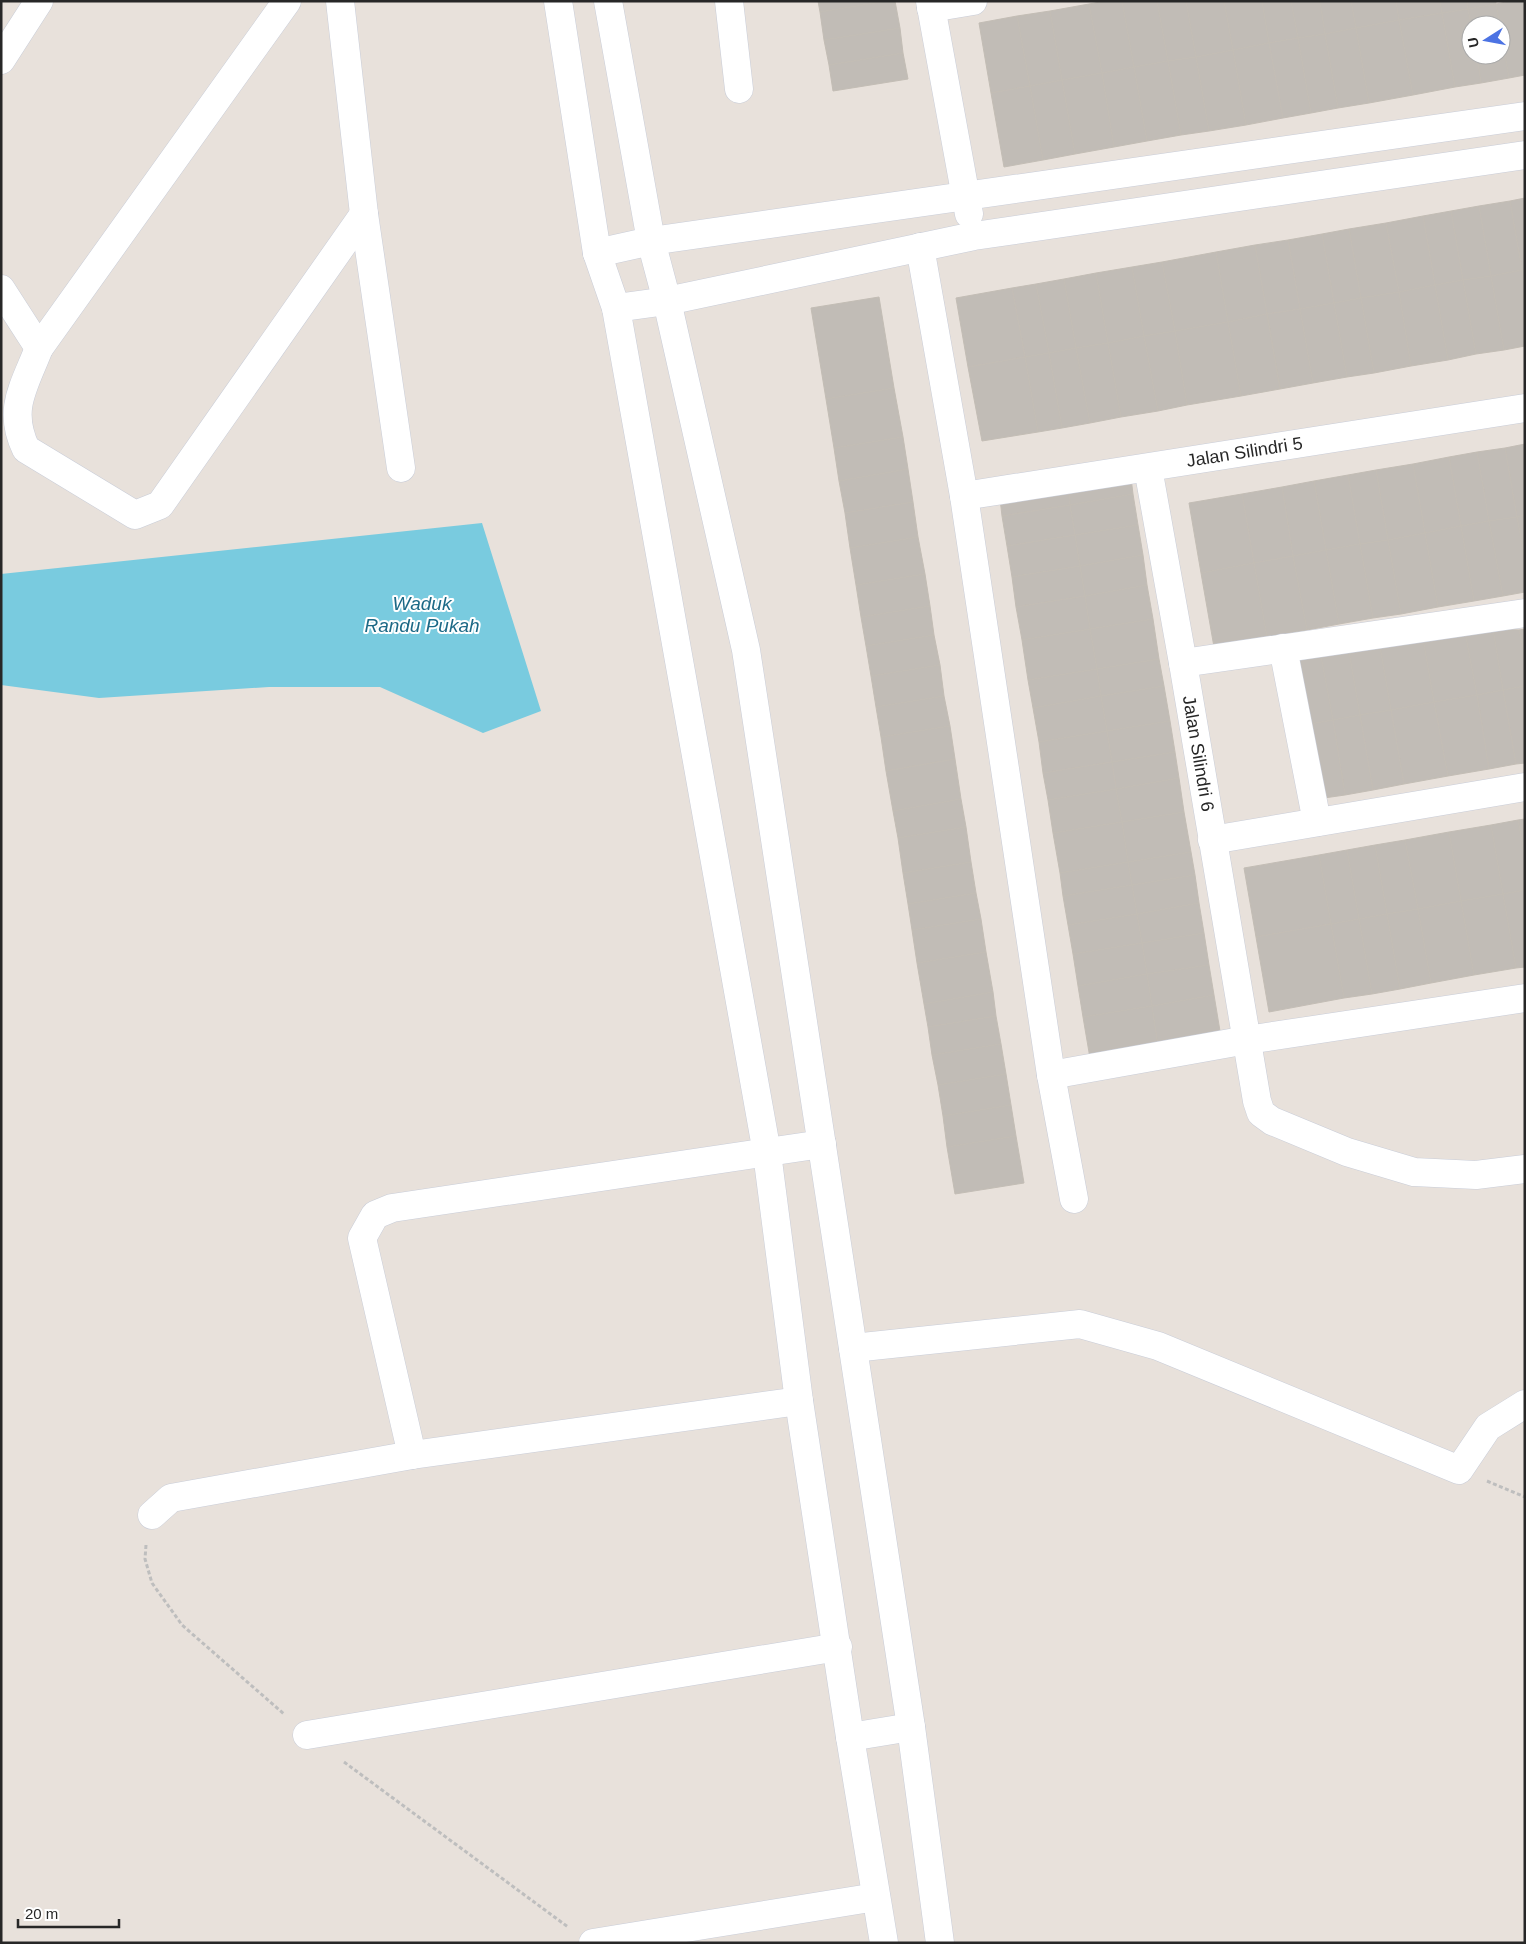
<svg xmlns="http://www.w3.org/2000/svg" width="1526" height="1944" font-family="Helvetica,sans-serif">
	<style>
		.water { fill: #79cbdf }
		.building { fill: #c1bcb6; stroke: #c3bdb5 }
		.lines { fill: none; stroke-linecap: round; stroke-linejoin: round }
		.minor-casing { stroke: #c9cdd8; stroke-width: 29 }
		.path { stroke: #bebebe; stroke-width: 3; stroke-dasharray: 4 2.5; stroke-linecap: butt }
		.minor { stroke: #fff; stroke-width: 28 }
		.labels { text-anchor: middle; dominant-baseline: central; stroke-width: 4; stroke-linejoin: round; paint-order: stroke }
		.street-label { font-size: 18px; fill: #272727; stroke: #fff }
		.water-label { font-size: 19px; font-style: italic; fill: #1c6986; stroke: #fff }
	</style>
	<rect width="100%" height="100%" fill="#e8e1db"/>
	<path class="water" d="M482,523L541,711L483,733L380,687H269L99,698L1,685V574Z"/>
	<g class="building">
		<path d="M818,1H887L820,12Z"/>
		<path d="M887,1H895L900,28L824,40L820,12Z"/>
		<path d="M1106,1H1122L1134,67L1102,73L1089,4Z"/>
		<path d="M1122,1H1157L1168,61L1134,67Z"/>
		<path d="M1157,1H1186L1196,57L1168,61Z"/>
		<path d="M1186,1H1224L1233,50L1196,57Z"/>
		<path d="M1224,1H1262L1269,43L1233,50Z"/>
		<path d="M1262,1H1291L1298,38L1269,43Z"/>
		<path d="M1291,1H1320L1325,34L1298,38Z"/>
		<path d="M1320,1H1351L1356,28L1325,34Z"/>
		<path d="M1351,1H1396L1399,20L1356,28Z"/>
		<path d="M1396,1H1440L1442,13L1399,20Z"/>
		<path d="M1440,1H1467L1468,9L1442,13Z"/>
		<path d="M1467,1H1496V4L1468,9Z"/>
		<path d="M1511,1H1525V75L1509,78L1496,4Z"/>
		<path d="M1089,4L1102,73L1062,80L1050,11Z"/>
		<path d="M1496,4L1500,25H1471L1468,9Z"/>
		<path d="M1468,9L1471,25V55H1477L1481,83L1455,87L1442,13Z"/>
		<path d="M1050,11L1062,80L1030,86L1017,16Z"/>
		<path d="M1442,13L1455,87L1413,95L1399,20Z"/>
		<path d="M1017,16L1030,86L991,93L979,23Z"/>
		<path d="M1399,20L1413,95L1369,103L1356,28Z"/>
		<path d="M900,28L903,53L829,65L824,40Z"/>
		<path d="M1356,28L1369,103L1338,108L1325,34Z"/>
		<path d="M1501,32L1509,78L1481,83L1477,55H1501Z"/>
		<path d="M1325,34L1338,108L1311,113L1298,38Z"/>
		<path d="M1298,38L1311,113L1283,118L1269,43Z"/>
		<path d="M1269,43L1283,118L1246,125L1233,50Z"/>
		<path d="M1233,50L1246,125L1209,131L1196,57Z"/>
		<path d="M903,53L908,79L833,91L829,65Z"/>
		<path d="M1196,57L1209,131L1181,135L1168,61Z"/>
		<path d="M1168,61L1181,135L1147,141L1134,67Z"/>
		<path d="M1134,67L1147,141L1114,147L1102,73Z"/>
		<path d="M1102,73L1114,147L1075,154L1062,80Z"/>
		<path d="M1062,80L1075,154L1043,160L1030,86Z"/>
		<path d="M1030,86L1043,160L1004,167L991,93Z"/>
		<path d="M1525,198V270H1522L1510,201Z"/>
		<path d="M1510,201L1522,270L1491,276L1479,206Z"/>
		<path d="M1479,206L1491,276L1463,280L1451,211Z"/>
		<path d="M1451,211L1463,280L1435,285L1423,216Z"/>
		<path d="M1423,216L1435,285L1399,292L1386,223Z"/>
		<path d="M1386,223L1399,292L1361,298L1349,229Z"/>
		<path d="M1349,229L1361,298L1334,303L1322,234Z"/>
		<path d="M1322,234L1334,303L1300,309L1288,240Z"/>
		<path d="M1288,240L1300,309L1267,314L1255,245Z"/>
		<path d="M1255,245L1267,314L1228,322L1216,252Z"/>
		<path d="M1216,252L1228,322L1175,331L1162,262Z"/>
		<path d="M1162,262L1175,331L1144,336L1132,267Z"/>
		<path d="M1132,267L1144,336L1108,343L1096,273Z"/>
		<path d="M1522,270L1525,287V346L1504,350L1491,276Z"/>
		<path d="M1522,270H1525V287Z"/>
		<path d="M1096,273L1108,343L1076,348L1064,279Z"/>
		<path d="M1491,276L1504,350L1476,354L1463,280Z"/>
		<path d="M1064,279L1076,348L1049,353L1036,284Z"/>
		<path d="M1463,280L1476,354L1448,360L1435,285Z"/>
		<path d="M1036,284L1049,353L1025,357L1012,288Z"/>
		<path d="M1435,285L1448,360L1411,366L1399,292Z"/>
		<path d="M1012,288L1025,357L968,367L956,298Z"/>
		<path d="M1399,292L1411,366L1374,373L1361,298Z"/>
		<path d="M879,297L894,388L826,399L811,308Z"/>
		<path d="M1361,298L1374,373L1347,377L1334,303Z"/>
		<path d="M1334,303L1347,377L1313,383L1300,309Z"/>
		<path d="M1300,309L1313,383L1280,389L1267,314Z"/>
		<path d="M1267,314L1280,389L1241,396L1228,322Z"/>
		<path d="M1228,322L1241,396L1187,405L1175,331Z"/>
		<path d="M1175,331L1187,405L1158,411L1144,336Z"/>
		<path d="M1144,336L1158,411L1121,417L1108,343Z"/>
		<path d="M1108,343L1121,417L1090,423L1076,348Z"/>
		<path d="M1076,348L1090,423L1062,428L1049,353Z"/>
		<path d="M1049,353L1062,428L1038,432L1025,357Z"/>
		<path d="M1025,357L1038,432L982,441L968,367Z"/>
		<path d="M894,388L903,437L834,448L826,399Z"/>
		<path d="M903,437L908,469L839,481L834,448Z"/>
		<path d="M1525,444V515L1517,517L1505,448Z"/>
		<path d="M1505,448L1517,517L1489,521L1477,452Z"/>
		<path d="M1477,452L1489,521L1461,526L1449,457Z"/>
		<path d="M1449,457L1461,526L1425,533L1413,464Z"/>
		<path d="M1413,464L1425,533L1388,540L1376,470Z"/>
		<path d="M908,469L913,502L845,513L839,481Z"/>
		<path d="M1376,470L1388,540L1360,544L1348,475Z"/>
		<path d="M1348,475L1360,544L1326,550L1314,481Z"/>
		<path d="M1131,478L1133,494L1070,505L1068,485Z"/>
		<path d="M1314,481L1326,550L1293,556L1282,487Z"/>
		<path d="M1068,485L1070,505L1002,516L1000,499Z"/>
		<path d="M1282,487L1293,556L1254,563L1242,494Z"/>
		<path d="M1133,494L1138,525L1075,535L1070,505Z"/>
		<path d="M1242,494L1254,563L1201,573L1189,503Z"/>
		<path d="M913,502L918,537L850,548L845,513Z"/>
		<path d="M1070,505L1075,535L1007,546L1002,516Z"/>
		<path d="M1525,515V560L1517,517Z"/>
		<path d="M1517,517L1525,560V592L1503,596L1489,521Z"/>
		<path d="M1489,521L1503,596L1474,601L1461,526Z"/>
		<path d="M1138,525L1143,555L1080,566L1075,535Z"/>
		<path d="M1461,526L1474,601L1438,607L1425,533Z"/>
		<path d="M1425,533L1438,607L1401,614L1388,540Z"/>
		<path d="M1075,535L1080,566L1012,577L1007,546Z"/>
		<path d="M918,537L925,574L856,585L850,548Z"/>
		<path d="M1388,540L1401,614L1373,618L1360,544Z"/>
		<path d="M1360,544L1373,618L1339,624L1326,550Z"/>
		<path d="M1326,550L1339,624L1307,630L1293,556Z"/>
		<path d="M1143,555L1147,585L1085,596L1080,566Z"/>
		<path d="M1293,556L1307,630L1267,637L1254,563Z"/>
		<path d="M1254,563L1267,637L1214,647L1201,573Z"/>
		<path d="M1080,566L1085,596L1016,607L1012,577Z"/>
		<path d="M925,574L930,606L861,617L856,585Z"/>
		<path d="M1147,585L1153,619L1090,629L1085,596Z"/>
		<path d="M1085,596L1090,629L1022,640L1016,607Z"/>
		<path d="M930,606L934,635L866,646L861,617Z"/>
		<path d="M1153,619L1159,659L1097,669L1090,629Z"/>
		<path d="M1090,629L1097,669L1028,680L1022,640Z"/>
		<path d="M1493,629L1519,630L1525,656V686L1503,690Z"/>
		<path d="M1493,629L1503,690L1477,695L1465,632Z"/>
		<path d="M1525,629V656L1519,630Z"/>
		<path d="M1465,632L1477,695L1434,702L1422,633Z"/>
		<path d="M1422,633L1434,702L1391,710L1379,641Z"/>
		<path d="M934,635L940,665L871,676L866,646Z"/>
		<path d="M1379,641L1391,710L1360,715L1348,646Z"/>
		<path d="M1348,646L1360,715L1333,720L1320,651Z"/>
		<path d="M1320,651L1333,720L1304,725L1292,656Z"/>
		<path d="M1159,659L1164,686L1101,696L1097,669Z"/>
		<path d="M940,665L944,696L876,707L871,676Z"/>
		<path d="M1097,669L1101,696L1033,708L1028,680Z"/>
		<path d="M1164,686L1170,721L1107,731L1101,696Z"/>
		<path d="M1525,686V763L1516,764L1503,690Z"/>
		<path d="M1503,690L1516,764L1489,769L1477,695Z"/>
		<path d="M1477,695L1489,769L1448,776L1434,702Z"/>
		<path d="M944,696L950,726L881,737L876,707Z"/>
		<path d="M1101,696L1107,731L1039,742L1033,708Z"/>
		<path d="M1434,702L1448,776L1404,784L1391,710Z"/>
		<path d="M1391,710L1404,784L1373,790L1360,715Z"/>
		<path d="M1360,715L1373,790L1345,795L1333,720Z"/>
		<path d="M1333,720L1345,795L1317,799L1304,725Z"/>
		<path d="M1170,721L1175,752L1112,762L1107,731Z"/>
		<path d="M950,726L955,759L886,771L881,737Z"/>
		<path d="M1107,731L1112,762L1043,773L1039,742Z"/>
		<path d="M1175,752L1179,778L1116,789L1112,762Z"/>
		<path d="M955,759L961,799L893,811L886,771Z"/>
		<path d="M1112,762L1116,789L1048,800L1043,773Z"/>
		<path d="M1179,778L1184,812L1122,822L1116,789Z"/>
		<path d="M1116,789L1122,822L1053,833L1048,800Z"/>
		<path d="M961,799L966,827L898,838L893,811Z"/>
		<path d="M1184,812L1191,852L1128,862L1122,822Z"/>
		<path d="M1525,819V858L1518,820Z"/>
		<path d="M1518,820L1525,858V890L1503,894L1491,825Z"/>
		<path d="M1122,822L1128,862L1060,873L1053,833Z"/>
		<path d="M1491,825L1503,894L1461,901L1449,832Z"/>
		<path d="M966,827L971,862L903,873L898,838Z"/>
		<path d="M1449,832L1461,901L1418,909L1405,840Z"/>
		<path d="M1405,840L1418,909L1387,914L1375,845Z"/>
		<path d="M1375,845L1387,914L1359,919L1347,850Z"/>
		<path d="M1347,850L1359,919L1331,924L1319,855Z"/>
		<path d="M1191,852L1195,875L1132,885L1128,862Z"/>
		<path d="M1319,855L1331,924L1256,937L1244,868Z"/>
		<path d="M971,862L976,893L908,904L903,873Z"/>
		<path d="M1128,862L1132,885L1063,896L1060,873Z"/>
		<path d="M1195,875L1199,903L1137,914L1132,885Z"/>
		<path d="M1132,885L1137,914L1068,925L1063,896Z"/>
		<path d="M1525,890V967L1516,968L1503,894Z"/>
		<path d="M976,893L981,919L912,930L908,904Z"/>
		<path d="M1503,894L1516,968L1474,975L1461,901Z"/>
		<path d="M1461,901L1474,975L1431,983L1418,909Z"/>
		<path d="M1199,903L1204,933L1142,943L1137,914Z"/>
		<path d="M1418,909L1431,983L1400,989L1387,914Z"/>
		<path d="M1137,914L1142,943L1073,954L1068,925Z"/>
		<path d="M1387,914L1400,989L1372,994L1359,919Z"/>
		<path d="M981,919L986,952L917,963L912,930Z"/>
		<path d="M1359,919L1372,994L1344,998L1331,924Z"/>
		<path d="M1331,924L1344,998L1269,1012L1256,937Z"/>
		<path d="M1204,933L1209,965L1147,974L1142,943Z"/>
		<path d="M1142,943L1147,974L1078,986L1073,954Z"/>
		<path d="M986,952L993,992L924,1004L917,963Z"/>
		<path d="M1209,965L1214,995L1152,1006L1147,974Z"/>
		<path d="M1147,974L1152,1006L1083,1017L1078,986Z"/>
		<path d="M993,992L996,1016L928,1027L924,1004Z"/>
		<path d="M1214,995L1222,1043L1159,1053L1152,1006Z"/>
		<path d="M1152,1006L1159,1053L1091,1064L1083,1017Z"/>
		<path d="M996,1016L1001,1044L932,1055L928,1027Z"/>
		<path d="M1001,1044L1006,1074L938,1085L932,1055Z"/>
		<path d="M1006,1074L1011,1105L943,1116L938,1085Z"/>
		<path d="M1011,1105L1016,1136L947,1147L943,1116Z"/>
		<path d="M1016,1136L1024,1183L955,1194L947,1147Z"/>
	</g>
	<g class="lines">
		<g class="minor-casing">
			<g id="minor">
				<path d="M287,1L39,348C24,387 7,409 26,449L135,515L160,505L364,214"/>
				<path d="M340,1L364,214L401,468"/>
				<path d="M558,1L597,253L616,308L767,1153L799,1401L850,1737L884,1943"/>
				<path d="M608,1L651,241L667,301L746,650L911,1727L940,1943"/>
				<path d="M729,1L739,89"/>
				<path d="M930,1L969,214"/>
				<path d="M931,8L973,1"/>
				<path d="M1,60L39,1"/>
				<path d="M920,247L964,496L1051,1075L1074,1199"/>
				<path d="M597,253L651,241L1525,116"/>
				<path d="M1,289L39,348"/>
				<path d="M616,308L667,301L974,236L1525,155"/>
				<path id="s1" d="M1148,468L1183,663L1257,1101L1261,1113L1272,1121L1347,1152L1414,1172L1476,1175L1525,1169"/>
				<path id="s2" d="M964,496L1525,408"/>
				<path d="M1283,648L1317,822"/>
				<path d="M1183,663L1525,613"/>
				<path d="M1212,840L1525,787"/>
				<path d="M1051,1075L1247,1040L1525,998"/>
				<path d="M853,1348L1080,1324L1158,1346L1459,1470L1488,1427L1525,1404"/>
				<path d="M412,1455L362,1238L375,1215L392,1208L822,1144"/>
				<path d="M152,1515L171,1498L412,1455L799,1401"/>
				<path d="M307,1735L838,1647"/>
				<path d="M850,1737L911,1727"/>
				<path d="M593,1943L876,1897"/>
			</g>
		</g>
		<g class="path">
			<path d="M1487,1481L1525,1497"/>
			<path d="M146,1545L145,1559L152,1583L182,1625L284,1714"/>
			<path d="M344,1762L568,1927"/>
		</g>
		<use href="#minor" class="minor"/>
	</g>
	<g class="labels">
		<g class="street-label">
			<text stroke="none"><textPath href="#s2" startOffset="284">Jalan Silindri 5</textPath></text>
			<text stroke="none"><textPath href="#s1" startOffset="290">Jalan Silindri 6</textPath></text>
		</g>
		<g class="water-label">
			<text x="422" y="603">Waduk<tspan x="422" dy="22">Randu Pukah</tspan></text>
		</g>
	</g>
	<rect width="1526" height="1944" fill="none" stroke="#272727" stroke-width="5"/>
	<g transform="translate(1486 40) rotate(259)"><circle r="24" fill="#ffffff" stroke="#a9a9a9"/>
	<path d="M0-4L9 19L0 12L-9 19Z" fill="#4c73e3"/>
	<text y="-8" font-size="14" font-weight="bold" text-anchor="middle" fill="#272727">U</text>
	</g>
	<path d="M18 1919v8h101v-8" fill="none" stroke="#272727" stroke-width="2.5"/>
	<text x="25" y="1919" font-size="15" fill="#272727" stroke="#ffffff" stroke-width="4" paint-order="stroke">20 m</text>
</svg>
